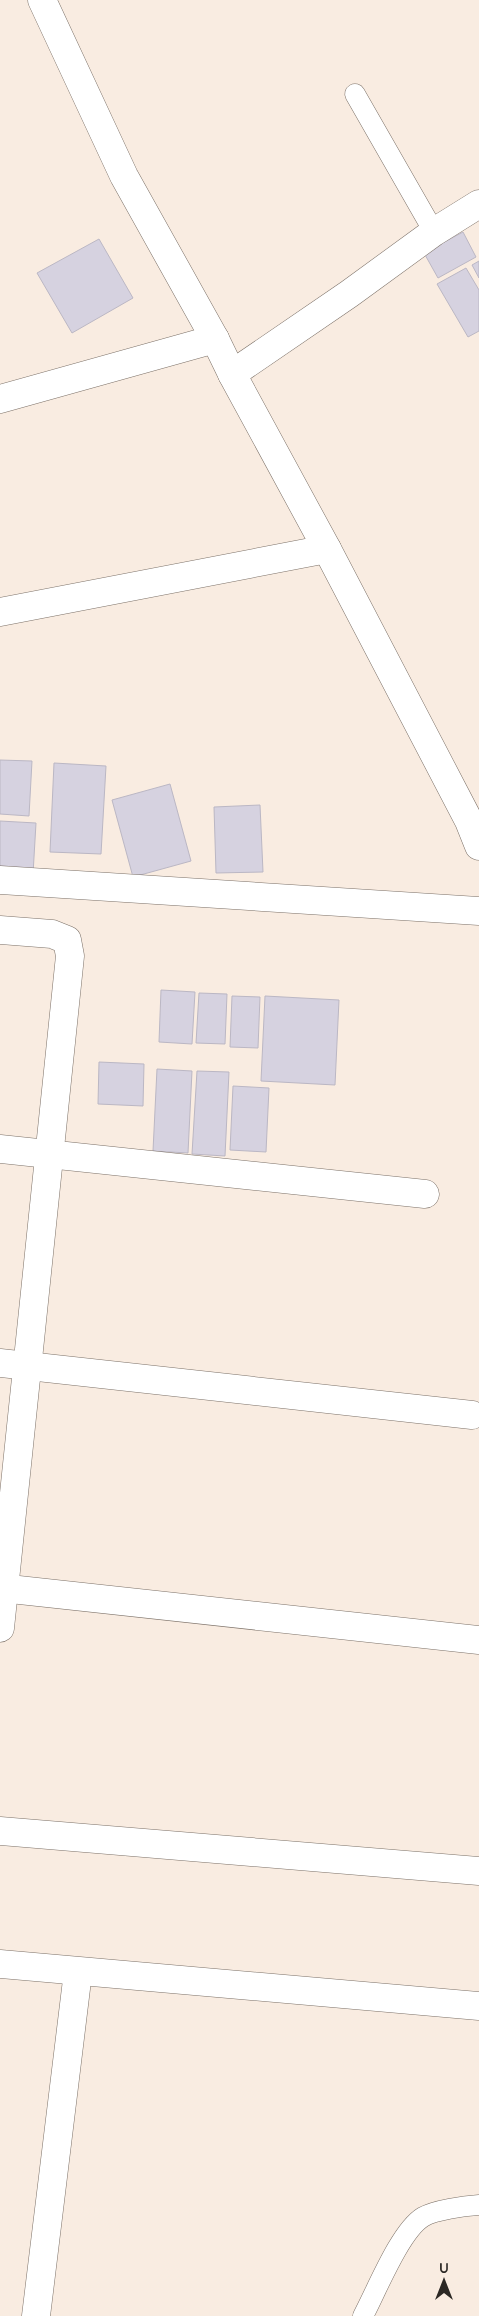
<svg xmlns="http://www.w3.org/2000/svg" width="479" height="2316" font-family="Quicksand,sans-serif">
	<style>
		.building { fill: #d6d2e0; stroke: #bbb7c4 }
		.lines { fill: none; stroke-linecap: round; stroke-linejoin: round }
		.service-casing { stroke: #7c7168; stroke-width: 21 }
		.minor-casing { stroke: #7c7168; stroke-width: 29 }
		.service { stroke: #fff; stroke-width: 20 }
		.minor { stroke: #fff; stroke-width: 28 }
	</style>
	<rect width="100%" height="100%" fill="#f9ece1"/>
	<g class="building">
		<path d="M463,232L476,257L438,278L424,253Z"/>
		<path d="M99,239L133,298L72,333L37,273Z"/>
		<path d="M479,261V278L472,265Z"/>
		<path d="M466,268L479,290V331L468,337L437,284Z"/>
		<path d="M0,760L32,761L29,816L0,814Z"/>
		<path d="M54,763L106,766L101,854L50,852Z"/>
		<path d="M170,784L191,861L133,877L112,800Z"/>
		<path d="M260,805L263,872L216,873L214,807Z"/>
		<path d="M0,821L36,823L33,874L0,872Z"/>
		<path d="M161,990L195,992L192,1044L159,1042Z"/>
		<path d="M199,993L227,994L225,1044L196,1043Z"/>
		<path d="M232,996L260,997L258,1048L230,1047Z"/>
		<path d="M265,996L339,1000L335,1085L261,1081Z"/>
		<path d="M99,1062L144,1064L143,1106L98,1104Z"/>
		<path d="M157,1069L192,1071L188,1153L153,1151Z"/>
		<path d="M197,1071L229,1072L225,1156L192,1154Z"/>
		<path d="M233,1086L269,1088L266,1152L230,1150Z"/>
	</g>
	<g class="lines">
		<g class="service-casing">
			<g id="service">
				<path d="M355,94L434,232"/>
				<path d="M363,2316C376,2292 400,2231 423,2217C435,2210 464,2206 479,2205"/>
			</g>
		</g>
		<g class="minor-casing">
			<g id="minor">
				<path d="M42,0L124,176L215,339L232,374"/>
				<path d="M479,204L434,232L349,294L232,374L327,549L469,821L479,846"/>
				<path d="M0,399L215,339"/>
				<path d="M0,612L327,549"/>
				<path d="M0,880L479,911"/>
				<path d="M0,930L52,934L67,940L70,956L0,1628"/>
				<path d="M0,1149L425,1194"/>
				<path d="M0,1363L472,1415"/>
				<path d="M0,1588L479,1640"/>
				<path d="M0,1831L479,1871"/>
				<path d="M0,1964L479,2006"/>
				<path d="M36,2316L78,1972"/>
			</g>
		</g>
		<use href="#service" class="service"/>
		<use href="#minor" class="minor"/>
	</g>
	<g transform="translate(444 2281)" stroke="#f9ece1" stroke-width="4" paint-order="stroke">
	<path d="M0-4L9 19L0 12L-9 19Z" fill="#2c2824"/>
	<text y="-8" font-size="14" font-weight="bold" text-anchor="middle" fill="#2c2824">U</text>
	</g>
</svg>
